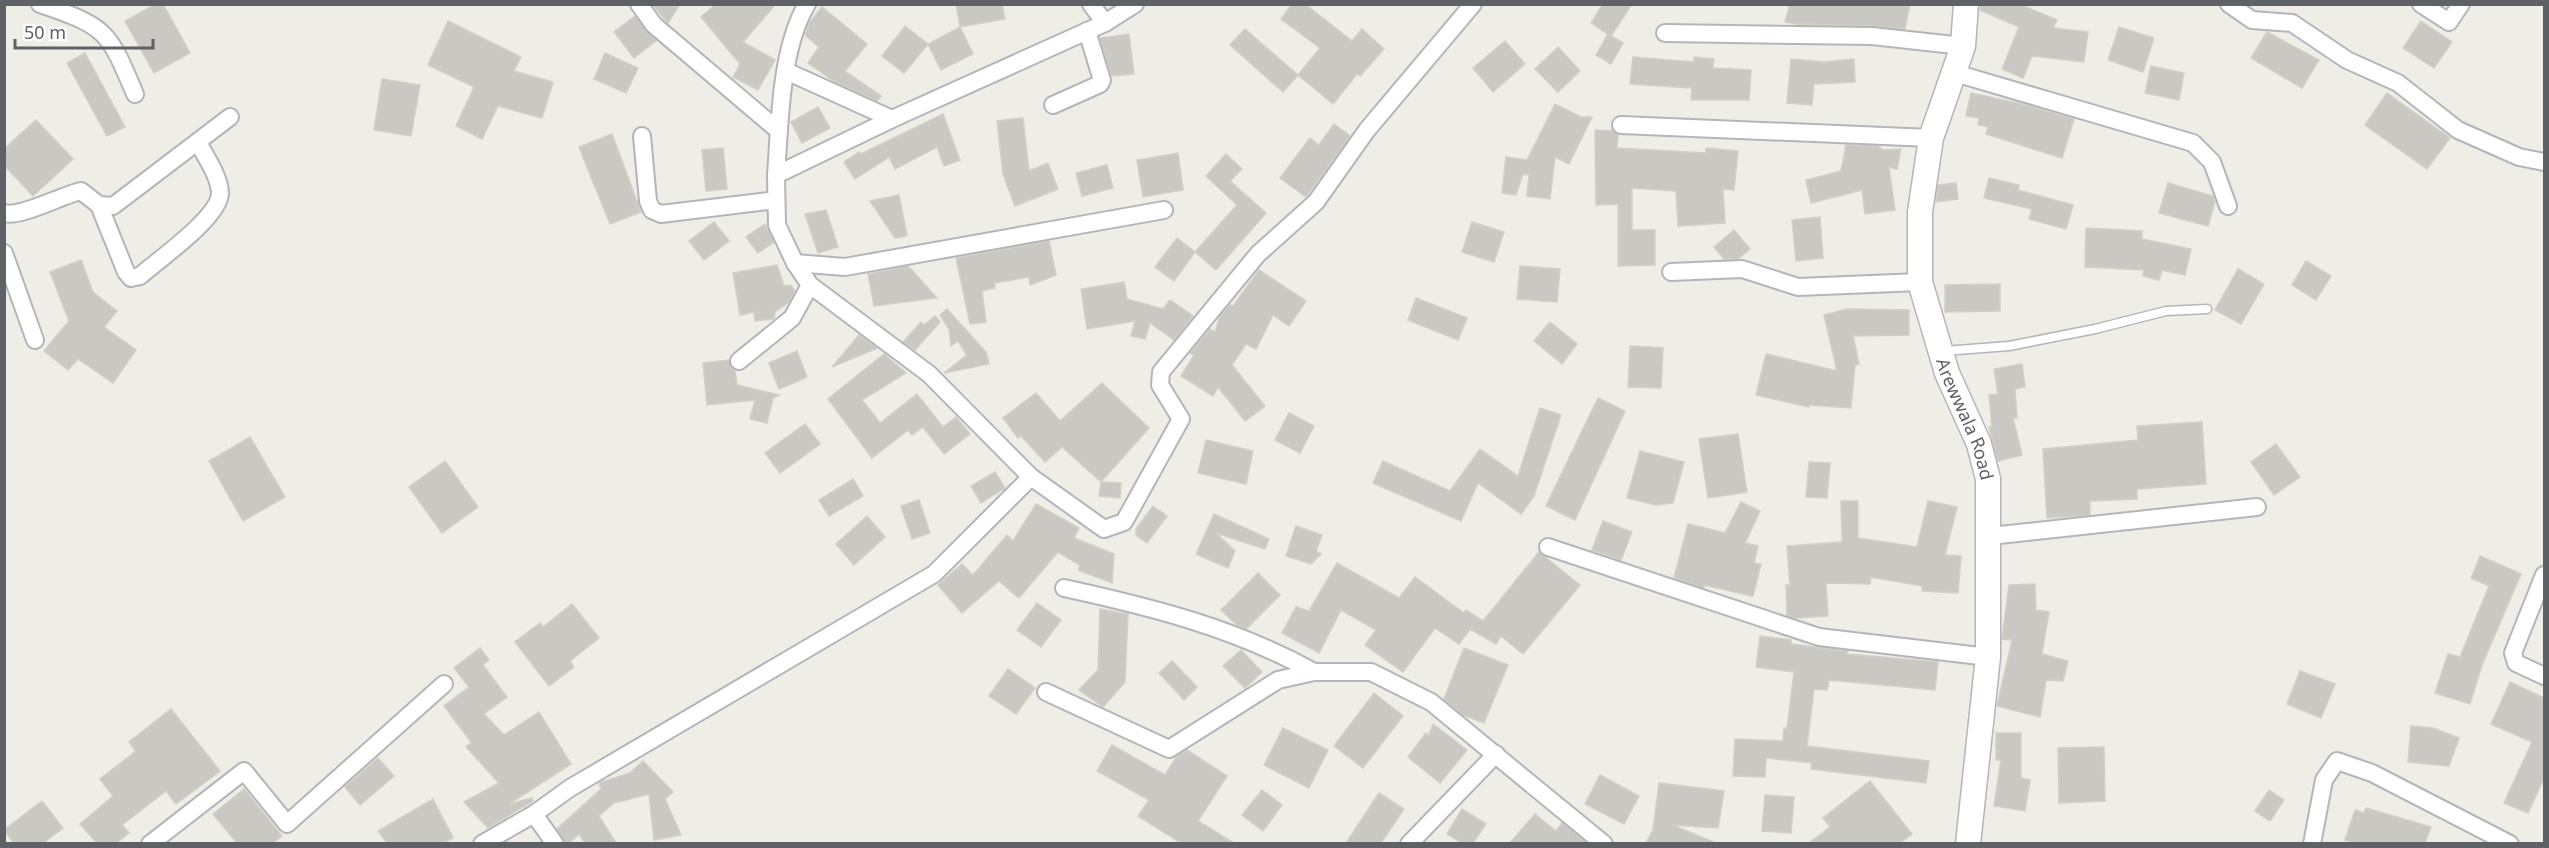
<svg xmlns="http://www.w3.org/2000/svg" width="2549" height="848" font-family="'Noto Sans',sans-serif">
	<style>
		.building { fill: #cac8c3; stroke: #d3cfc5; stroke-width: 1.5 }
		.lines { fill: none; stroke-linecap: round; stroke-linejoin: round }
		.lane-casing { stroke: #b3b6b9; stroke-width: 11 }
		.street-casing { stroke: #b3b6b9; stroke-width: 20 }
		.secondary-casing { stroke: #b3b5b9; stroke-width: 27 }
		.lane { stroke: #fff; stroke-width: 8 }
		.street { stroke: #fff; stroke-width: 16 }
		.secondary { stroke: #fff; stroke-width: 24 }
		.labels { text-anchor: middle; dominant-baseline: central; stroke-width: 6; stroke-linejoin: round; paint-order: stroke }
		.street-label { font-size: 18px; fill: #5e6165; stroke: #fff }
	</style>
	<rect width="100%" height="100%" fill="#eeede6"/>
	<g class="building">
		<path d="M156,4H163L190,53L154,73L125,21Z"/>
		<path d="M652,4H680L668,23Z"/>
		<path d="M716,4H776L743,42L775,60L758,90L733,77L740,64L701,17Z"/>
		<path d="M956,4H1002L1005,19L960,27Z"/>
		<path d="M1292,4H1305L1352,41L1362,29L1384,49L1360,76L1357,74L1333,104L1298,75L1320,48L1281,19Z"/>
		<path d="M1603,4H1632L1611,36L1591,23Z"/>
		<path d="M1790,4H1910L1905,29L1872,26L1797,24L1785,22Z"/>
		<path d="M1980,4H2019L2057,20L2053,28L2088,32L2084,62L2032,56L2023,78L2002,69L2019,27L1980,10Z"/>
		<path d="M822,7L867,44L845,71L881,96L877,101L834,81L808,63L819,47L805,35L810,22Z"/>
		<path d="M635,16L656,41L634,58L614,32Z"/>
		<path d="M448,21L521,57L514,71L553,82L542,118L498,106L482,139L456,126L474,87L428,65Z"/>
		<path d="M2421,21L2452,42L2434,68L2403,48Z"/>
		<path d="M905,26L928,44L904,73L882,56Z"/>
		<path d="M960,27L973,54L941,70L928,44Z"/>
		<path d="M2119,27L2154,38L2143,72L2108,60Z"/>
		<path d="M1245,29L1298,75L1283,92L1230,45Z"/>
		<path d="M2267,32L2319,60L2302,88L2251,58Z"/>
		<path d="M1129,34L1134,74L1112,76L1100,38Z"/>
		<path d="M1608,34L1623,43L1611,64L1596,55Z"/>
		<path d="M1505,41L1525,64L1493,92L1473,68Z"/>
		<path d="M1558,47L1580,71L1558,92L1535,69Z"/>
		<path d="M85,53L125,127L107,136L67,63Z"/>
		<path d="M605,53L638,68L626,93L594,79Z"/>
		<path d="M1633,57L1694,62V57L1714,59L1713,68L1751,70L1749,100H1691L1692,88L1630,84Z"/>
		<path d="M1791,59L1824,62L1854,59L1855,82L1814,84L1812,105L1787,103Z"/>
		<path d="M2151,66L2184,73L2179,100L2145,93Z"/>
		<path d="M382,79L420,85L411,136L374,130Z"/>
		<path d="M1971,93L2022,104L2074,119L2062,158L1986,134L1988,127L1978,125L1979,118L1966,116Z"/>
		<path d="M2387,93L2450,138L2427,169L2365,125Z"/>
		<path d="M1555,104L1581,117H1592L1569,164L1555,157L1550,199L1527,196L1529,175L1523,174L1516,195L1502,193L1506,157L1527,160Z"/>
		<path d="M818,107L830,128L802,143L791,122Z"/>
		<path d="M943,114L960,160L944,166L937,147L895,169L889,157L855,179L844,162L859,152L861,154Z"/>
		<path d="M1023,118L1029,171L1048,163L1058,189L1015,206L1003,174L997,121Z"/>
		<path d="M36,120L73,159L33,196L4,165V149Z"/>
		<path d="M1334,124L1350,136L1306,197L1280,178L1310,138L1319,145Z"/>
		<path d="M1595,130L1613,131L1618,135L1617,148L1706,153V148L1738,151L1734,190L1723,189L1725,223L1678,226L1676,191L1632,188V230H1655V265L1618,266V204L1596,205Z"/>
		<path d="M612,134L641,212L610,224L579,147Z"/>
		<path d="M1846,145L1878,146L1883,150L1901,149L1897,169L1889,167L1895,210L1865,214L1862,190L1811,203L1806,180L1841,171Z"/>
		<path d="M723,148L727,189L706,191L702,150Z"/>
		<path d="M1178,153L1183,190L1143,197L1137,160Z"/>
		<path d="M1226,154L1242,169L1230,181L1266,213L1216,270L1195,252L1237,205L1206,176Z"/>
		<path d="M1107,165L1113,188L1082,196L1076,173Z"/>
		<path d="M1989,178L2019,185L2018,190L2073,205L2066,229L2029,219L2032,209L1984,198Z"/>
		<path d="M1956,183L1958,199L1936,202L1938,185Z"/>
		<path d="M2168,183L2213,196L2215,202L2208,226L2159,213Z"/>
		<path d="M899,195L907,236L895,238L870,201Z"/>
		<path d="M826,210L838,247L818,253L805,214Z"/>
		<path d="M1820,217L1823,258L1796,261L1792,220Z"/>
		<path d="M714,222L729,241L704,260L689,241Z"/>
		<path d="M1472,222L1504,232L1494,262L1462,252Z"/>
		<path d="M765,224L774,242L758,253L746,237Z"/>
		<path d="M2086,228L2142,231V239L2191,249L2185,275L2162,270L2159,280L2143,276L2144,270L2085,267Z"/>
		<path d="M1734,230L1750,249L1738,259H1724L1714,247Z"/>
		<path d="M1177,238L1195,252L1174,281L1155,267Z"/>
		<path d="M1049,241L1056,275L1030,285L1029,277L994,283L995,288L982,291L986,322L970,324L956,258Z"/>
		<path d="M81,260L93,292L117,311L104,327L136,350L113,383L78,359L68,370L44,351L69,321L50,272Z"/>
		<path d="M2306,261L2331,276L2316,300L2292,285Z"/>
		<path d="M777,265L784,286L791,285L795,291L789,302L775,312L774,319L755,321L754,312L740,315L733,273Z"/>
		<path d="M908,266L937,298L874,306L868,274Z"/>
		<path d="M1520,266L1560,269L1557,302L1517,299Z"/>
		<path d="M2238,269L2264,284L2241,324L2215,310Z"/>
		<path d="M1259,270L1306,301L1289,326L1273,315L1256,349L1246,344L1232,365L1265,406L1245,421L1218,387L1213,396L1181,376L1194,355L1190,353L1210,329L1215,332L1220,316L1230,305L1233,306Z"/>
		<path d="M1124,282L1127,299L1163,309L1170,300L1193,316L1174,340L1150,323L1145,339L1131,336L1135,321L1087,329L1081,289Z"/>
		<path d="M2000,284V311L1945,312V285Z"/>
		<path d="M1416,298L1467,318L1458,340L1408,320Z"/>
		<path d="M947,309L986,352L989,364L944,373L967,355L958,341L951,346L949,329L940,315Z"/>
		<path d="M1847,309L1909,310V335L1853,336L1859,364L1855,365L1851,408L1809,405V407L1756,395L1766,354L1837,371L1824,315Z"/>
		<path d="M935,316L940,322L915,350L903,342L921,322L924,325Z"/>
		<path d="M1550,322L1577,344L1562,364L1534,341Z"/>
		<path d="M859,335L877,348L832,367Z"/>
		<path d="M1630,346L1663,348L1661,388L1628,387Z"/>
		<path d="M797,351L807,377L779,389L769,363Z"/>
		<path d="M884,354L906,373L862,400L880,423L917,394L943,427L956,417L970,434L944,454L923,427L912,435L908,430L872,458L828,399Z"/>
		<path d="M729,360L731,367L735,371L737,385L779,395L773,398L767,423L750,419L755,400L707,405L703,363Z"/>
		<path d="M2022,364L2025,387L2015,389L2017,418H2013L2022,455L1998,461L1989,427H1992L1989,395L1998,394L1994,369Z"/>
		<path d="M1102,383L1149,428L1101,482L1062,447L1045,462L1021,436L1018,438L1003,418L1036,393L1060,421Z"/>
		<path d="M1598,398L1625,411L1575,520L1546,506Z"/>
		<path d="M1540,408L1561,415L1534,496L1521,514L1478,483L1461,521L1373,483L1383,461L1450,491L1480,449L1518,476Z"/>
		<path d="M1289,413L1314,426L1300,453L1275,440Z"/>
		<path d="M2202,422L2206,484L2137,489V499L2090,501V515L2047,518L2043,449L2138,440L2137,426Z"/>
		<path d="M805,424L820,444L780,473L765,453Z"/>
		<path d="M1738,434L1747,492L1708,498L1699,439Z"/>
		<path d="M250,437L285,497L243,521L209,461Z"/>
		<path d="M1206,440L1253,451L1246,484L1198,473Z"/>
		<path d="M2276,444L2300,477L2274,495L2251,462Z"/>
		<path d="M1640,451L1684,462L1673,503L1656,505L1627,498Z"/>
		<path d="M445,461L478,507L442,533L409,487Z"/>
		<path d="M1809,462L1830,463L1827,498L1806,497Z"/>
		<path d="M995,472L1005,488L981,503L971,486Z"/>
		<path d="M853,479L863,496L829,516L819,500Z"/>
		<path d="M1101,482L1121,483L1120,498L1099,496Z"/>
		<path d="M919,500L930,533L912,539L901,506Z"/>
		<path d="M1841,501H1858V538L1917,547L1928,501L1957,507L1945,555L1961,556L1958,593L1922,591V586L1871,577L1870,584L1826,583L1828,616L1795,618L1787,615L1786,585H1790L1787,546L1842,542Z"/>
		<path d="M1741,502L1760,511L1745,543L1758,546L1754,563L1761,564L1753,596L1704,585V588L1674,578L1688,524L1725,533Z"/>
		<path d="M1036,504L1079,528L1074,538L1114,554L1112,583L1078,570L1080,565L1058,552L1019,598L999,581L962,613L938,585L962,564L973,575L1007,535L1013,541Z"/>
		<path d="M1153,506L1167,516L1147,543L1136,535V529Z"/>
		<path d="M1214,514L1269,539L1265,549L1216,533L1235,551L1228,568L1196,554Z"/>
		<path d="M867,516L885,537L854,565L836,544Z"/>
		<path d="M1603,521L1632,532L1621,560L1592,550Z"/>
		<path d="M1296,526L1322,535L1316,551L1321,554L1311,564L1286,556Z"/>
		<path d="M1539,552L1580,585L1523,654L1501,636L1496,644L1470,629L1459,644L1435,628L1403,672L1365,645L1376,630L1341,610L1319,653L1282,633L1296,607L1309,611L1337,563L1399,598L1415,577L1464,613L1466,610L1483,621Z"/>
		<path d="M2480,556L2521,574L2482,665L2470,704L2435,693L2448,654L2460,657L2489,586L2471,578Z"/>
		<path d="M1258,573L1280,595L1246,629L1237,625L1221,610Z"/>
		<path d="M2035,584L2036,610L2049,612L2042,654L2068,661L2063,681L2046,680L2040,717L1997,706L2012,640L2002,639L2009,585Z"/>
		<path d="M1037,603L1061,620L1041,647L1017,630Z"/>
		<path d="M572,604L599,638L570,661L574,667L549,686L515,642L540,623L543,627Z"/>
		<path d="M1100,609L1128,614L1125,682L1103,707L1079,690L1098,670Z"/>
		<path d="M1760,636L1791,640V644L1848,651L1847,654L1938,662L1935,690L1829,680L1827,690L1814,689L1807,746L1929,761L1926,783L1811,769L1812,763L1766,758L1765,777L1733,776L1735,739L1783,741L1784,728L1787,729L1794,672L1756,667Z"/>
		<path d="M480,648L489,660L483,665L507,697L484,714L504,735L539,712L571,764L509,804L532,798L533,801L488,828L464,802L499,783L466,747L471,742L444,706L469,687L454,668Z"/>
		<path d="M1464,648L1508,665L1484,723L1463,715L1444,699Z"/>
		<path d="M1241,650L1262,672L1245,688L1223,666Z"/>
		<path d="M1172,661L1197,687L1184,700L1159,673Z"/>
		<path d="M1008,669L1035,688L1016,714L989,696Z"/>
		<path d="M2300,671L2335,684L2321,718L2287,704Z"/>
		<path d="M2510,682L2544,698V778L2528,813L2504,803L2532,742L2491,724Z"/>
		<path d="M1374,693L1403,716L1363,768L1334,746Z"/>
		<path d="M171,709L220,771L176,804L166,791L122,825L129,833L116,843H97L80,824L113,796L100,779L136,751L129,742Z"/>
		<path d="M1433,724L1467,750L1440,783L1408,757L1426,733L1429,735Z"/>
		<path d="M2411,726L2433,728L2459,738L2449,766L2408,762Z"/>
		<path d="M1283,728L1328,750L1309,788L1264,765Z"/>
		<path d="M1996,733H2021V778L2030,780L2025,811L1994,806L2001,760H1996Z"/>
		<path d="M1112,745L1165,775L1177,756L1187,750L1227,776L1198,821L1234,843H1181L1138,816L1149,800L1097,771Z"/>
		<path d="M2104,747L2105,801L2059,803L2058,748Z"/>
		<path d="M378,758L394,776L360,805L345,787Z"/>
		<path d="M643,761L673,792L665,799L681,835L654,840L649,794L614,803L599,816L616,843H585L579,834L569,843H565L557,829L601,789L599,783L630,773Z"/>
		<path d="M1600,775L1639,796L1624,824L1585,804Z"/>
		<path d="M1870,781L1912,834L1900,843H1809L1830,827L1823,818Z"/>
		<path d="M1659,783L1724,791L1718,828L1672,825L1716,843H1646L1653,830Z"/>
		<path d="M244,789L282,836L273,843H237L213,814Z"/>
		<path d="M1262,790L1282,805L1263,831L1242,815Z"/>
		<path d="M2269,790L2284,800L2270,821L2255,811Z"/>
		<path d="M1379,793L1404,809L1381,843H1346Z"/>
		<path d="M1765,795L1794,797L1791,833L1762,831Z"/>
		<path d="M433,799L453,838L443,843H387L378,831Z"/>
		<path d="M42,801L63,828L43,843H14L4,830Z"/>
		<path d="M2366,808L2431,827L2425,843H2355L2345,840L2355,810L2364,813Z"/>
		<path d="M1462,809L1486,824L1473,843H1462L1447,834Z"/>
		<path d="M1535,814L1556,831L1562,823L1587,843H1510Z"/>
	</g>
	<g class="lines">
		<g class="lane-casing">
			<path id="lane" d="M1944,351L2009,346L2095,329L2166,311L2207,309"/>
		</g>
		<g class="street-casing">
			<g id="street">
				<path d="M40,4C107,27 108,30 135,94"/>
				<path d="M639,4L654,25L779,131"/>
				<path d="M1091,4L1105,23"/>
				<path d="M2229,4L2252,20L2292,23L2347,60L2398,83L2458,130L2519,157L2544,162"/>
				<path d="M2421,4L2449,22L2461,4"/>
				<path d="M1665,33L1872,36L1963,46"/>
				<path d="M786,71L892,119"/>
				<path d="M1955,73L2193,143L2212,162L2228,206"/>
				<path d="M1053,105L1100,84L1102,80L1087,31"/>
				<path d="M1621,125L1931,138"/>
				<path d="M642,136L648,201L652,210L661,214L776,200"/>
				<path d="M776,175C780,122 780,50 807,4"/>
				<path d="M99,205L126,272L131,278L140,276C158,260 220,217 220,193C219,175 206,158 198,142"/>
				<path d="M4,213C20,218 62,195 81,191L99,205L113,206L230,117"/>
				<path d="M4,253L35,340"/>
				<path d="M795,263L845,267L1164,210"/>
				<path d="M1671,272L1742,269L1798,287L1920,282"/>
				<path d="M739,361L792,318L810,285"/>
				<path d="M1031,477L929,374L810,285L795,263L777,225L776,175L892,119L1105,23L1135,4"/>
				<path d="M1990,536L2257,507"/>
				<path d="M1548,547L1819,637L1988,657"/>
				<path d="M2544,575L2513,653L2516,663L2544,676"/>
				<path d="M1064,588C1151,607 1235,628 1314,672"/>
				<path d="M1046,692L1169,749L1278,680L1314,672H1371L1431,702L1604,844"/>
				<path d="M534,814L555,844"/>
				<path d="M150,844L244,771L287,824L444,684"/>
				<path d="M482,844L534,814L570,788L934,574L1031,477L1104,529L1124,522L1181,419L1160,385L1161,372L1258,254L1316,202L1367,130L1473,4"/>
				<path d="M1409,844L1496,754"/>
				<path d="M2312,844L2324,780L2337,761L2372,773L2510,844"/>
			</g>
		</g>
		<g class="secondary-casing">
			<g id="secondary">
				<path id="s1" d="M1966,4L1963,46L1931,138L1920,212V282L1947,373L1979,444L1988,479V657L1968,844"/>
			</g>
		</g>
		<use href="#lane" class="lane"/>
		<use href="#street" class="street"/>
		<use href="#secondary" class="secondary"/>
	</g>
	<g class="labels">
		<g class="street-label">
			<text stroke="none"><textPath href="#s1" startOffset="429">Arewwala Road</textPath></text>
		</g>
	</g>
	<rect width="2549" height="848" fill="none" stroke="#5e6165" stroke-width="12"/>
	<path d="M15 39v9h138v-9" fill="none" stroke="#5e6165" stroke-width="3"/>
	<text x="24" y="39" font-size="18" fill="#5e6165" stroke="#ffffff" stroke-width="4.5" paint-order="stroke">50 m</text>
</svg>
